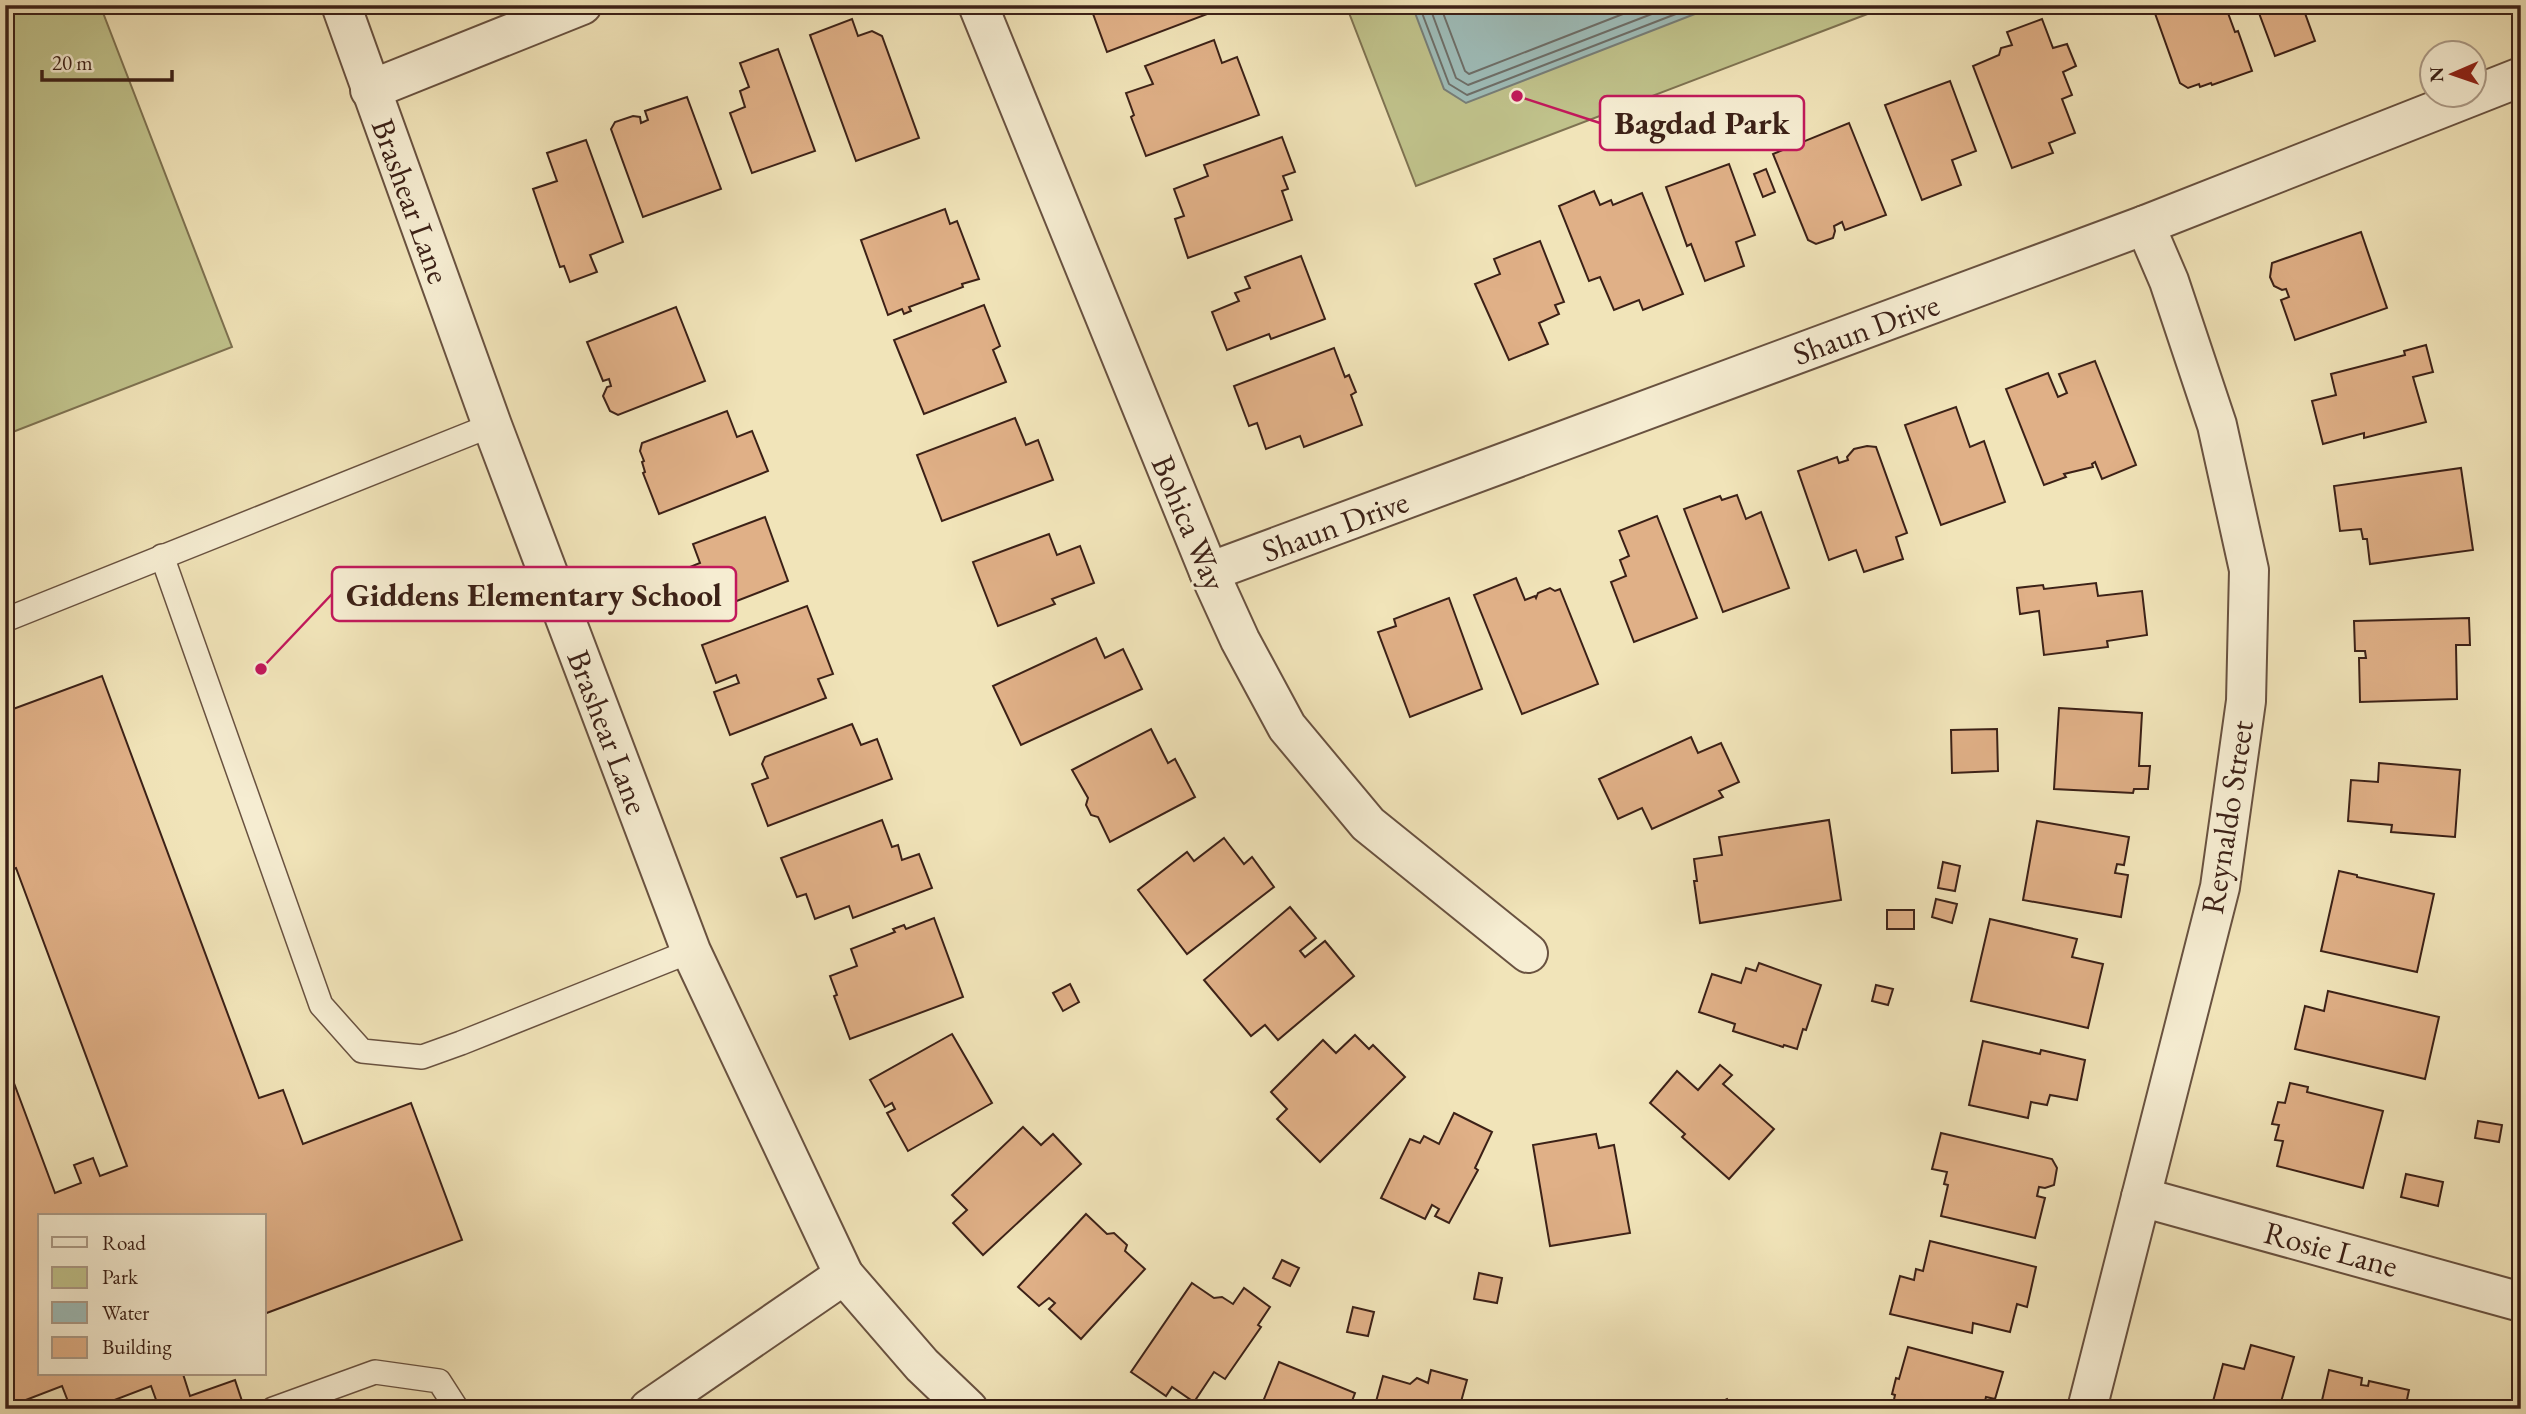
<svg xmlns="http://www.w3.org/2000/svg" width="2526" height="1414" font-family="'EB Garamond',serif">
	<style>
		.green { fill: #c0c28b; stroke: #7e7251; stroke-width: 2 }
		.water { fill: #9ebcb8; stroke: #777e78; stroke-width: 2 }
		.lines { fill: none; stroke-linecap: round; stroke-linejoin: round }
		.shore { stroke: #6d6e68; stroke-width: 2 }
		.building { fill: #e0b087; stroke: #3c2117; stroke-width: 2 }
		.lane-casing { stroke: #695240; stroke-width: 26 }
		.street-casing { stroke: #695240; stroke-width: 42 }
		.lane { stroke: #f6edd2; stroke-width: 23 }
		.street { stroke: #f6edd2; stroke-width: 38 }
		.labels { text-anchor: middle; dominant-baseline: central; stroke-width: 6; stroke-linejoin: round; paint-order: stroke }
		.street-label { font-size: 32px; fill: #3c2117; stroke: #f6edd2 }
		.leader { fill: none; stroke: #c2185b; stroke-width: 2.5 }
		.callout-dot { fill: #c2185b; stroke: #f6edd2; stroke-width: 2.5 }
		.callout { fill: #f6edd2; stroke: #c2185b; stroke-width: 2.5 }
		.callout-label { font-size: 33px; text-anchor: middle; font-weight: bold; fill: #3c2117 }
	</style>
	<rect width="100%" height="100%" fill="#f1e4b9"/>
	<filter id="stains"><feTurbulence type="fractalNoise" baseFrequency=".00286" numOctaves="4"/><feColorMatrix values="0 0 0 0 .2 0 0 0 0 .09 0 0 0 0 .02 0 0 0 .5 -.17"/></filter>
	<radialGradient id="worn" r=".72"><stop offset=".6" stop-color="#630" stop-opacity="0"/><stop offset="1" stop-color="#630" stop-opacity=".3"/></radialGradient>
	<g class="green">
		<path d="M5,5H100L232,347L5,435Z"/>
		<path d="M1346,5H1891L1416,186Z"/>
	</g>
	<path class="water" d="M1412,5H1718L1466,103L1444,89Z"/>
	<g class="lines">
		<g class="shore">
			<path d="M1419,5L1449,84L1467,95L1699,5"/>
			<path d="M1429,5L1456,78L1468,85L1675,5"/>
			<path d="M1440,5L1465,71L1469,74L1646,5"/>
		</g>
	</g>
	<g class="building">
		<path d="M1099,5H1207L1210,13L1107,52L1092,11L1100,8Z"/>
		<path d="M2152,5H2225L2235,32L2238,31L2252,71L2212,85L2211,83L2200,87L2199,84L2188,88L2180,83Z"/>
		<path d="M2256,5H2302L2315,41L2275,56Z"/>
		<path d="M852,19L858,36L872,31L882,36L919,138L856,161L810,35Z"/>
		<path d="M2042,19L2053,48L2067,44L2076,66L2063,72L2072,95L2062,99L2075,133L2049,143L2053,153L2012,168L1973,66L1999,55L2001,48L2012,45L2007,32Z"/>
		<path d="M1214,40L1222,63L1237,57L1259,115L1146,156L1131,117L1134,115L1126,93L1153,84L1145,66Z"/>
		<path d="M778,49L815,151L752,173L730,113L745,107L740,91L749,87L740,63Z"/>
		<path d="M1950,81L1976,151L1952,160L1961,185L1922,200L1885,105Z"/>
		<path d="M687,97L721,189L643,217L611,129L615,122L633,116L640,117L641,123L648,120L645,111Z"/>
		<path d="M1849,123L1886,215L1845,230L1842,222L1834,226L1835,231L1833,238L1816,244L1808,240L1773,154Z"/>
		<path d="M1282,137L1295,172L1283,176L1288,189L1282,191L1292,220L1188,258L1175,219L1184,216L1174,189L1208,176L1204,165Z"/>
		<path d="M586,140L623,242L590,255L597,272L570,282L564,266L560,267L533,189L557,181L547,153Z"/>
		<path d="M1729,164L1755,235L1736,242L1744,266L1705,281L1691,244L1687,246L1666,187Z"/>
		<path d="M1766,169L1775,192L1763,197L1754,174Z"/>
		<path d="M1594,191L1600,205L1611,200L1613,205L1642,193L1683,294L1643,310L1639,300L1614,310L1600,277L1589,281L1559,206Z"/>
		<path d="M945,209L950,224L957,221L979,279L962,284L963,287L909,307L911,311L904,314L902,309L888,315L861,240Z"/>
		<path d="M2361,232L2387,308L2295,340L2281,300L2289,297L2286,289L2282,290L2274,286L2270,277L2272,263Z"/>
		<path d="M1540,241L1564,302L1555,305L1559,314L1539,323L1548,344L1509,360L1475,284L1500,274L1494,259Z"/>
		<path d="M1301,256L1325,319L1271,339L1269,334L1227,350L1212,312L1239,301L1235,293L1250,288L1245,277Z"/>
		<path d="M984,305L1000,346L993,350L1006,382L924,414L894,340Z"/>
		<path d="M676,307L705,381L618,415L610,411L603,396L607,387L611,386L609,379L603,381L587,342Z"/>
		<path d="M2426,345L2433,372L2413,377L2426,422L2364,438V433L2323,444L2312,401L2336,395L2331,374L2405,355L2404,351Z"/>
		<path d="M1334,348L1345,377L1349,375L1356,392L1351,395L1362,425L1304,447L1300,436L1266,449L1257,423L1249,426L1234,386Z"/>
		<path d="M2095,361L2136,465L2102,479L2095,462L2092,464L2093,467L2064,474L2066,477L2044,485L2006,389L2048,373L2058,397L2067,393L2059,374Z"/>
		<path d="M1956,407L1970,447L1984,441L2005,502L1941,525L1905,425Z"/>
		<path d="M727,411L737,437L752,431L768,471L659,514L643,473L645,472L642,462L644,461L640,451L642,443Z"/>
		<path d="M1015,418L1026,445L1038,440L1053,480L942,521L917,455Z"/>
		<path d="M1867,446L1876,447L1907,533L1896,537L1903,559L1864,572L1856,550L1829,560L1798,471L1837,457L1839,463L1848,460L1847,457L1854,449Z"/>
		<path d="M2461,468L2473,550L2370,564L2367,539H2363L2361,529L2340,531L2334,486Z"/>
		<path d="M1737,495L1746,519L1761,512L1789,588L1723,612L1684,509L1720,496L1722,500Z"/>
		<path d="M1657,516L1697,618L1634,642L1611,582L1626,576L1620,560L1629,556L1619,531Z"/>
		<path d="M765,517L788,581L729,604L727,600L691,613L675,573L700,563L693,544Z"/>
		<path d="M1049,534L1057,555L1080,546L1094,583L1052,599L1055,604L998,626L973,562Z"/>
		<path d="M1516,578L1525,600L1535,596L1536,598L1538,593L1550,588L1555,591L1560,589L1598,684L1522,714L1474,595Z"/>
		<path d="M2096,583L2098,596L2142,591L2147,635L2107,641L2108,647L2044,655L2039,611L2020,614L2017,588L2043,585L2044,589Z"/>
		<path d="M1449,598L1482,689L1410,717L1378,632L1396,626L1394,619Z"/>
		<path d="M807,606L833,674L818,679L826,698L730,735L714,692L739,683L736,675L716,683L702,645Z"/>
		<path d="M2469,618L2470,645H2456L2457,699L2360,702L2359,658H2366L2365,651H2355L2354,621Z"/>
		<path d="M1096,638L1105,658L1123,649L1142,689L1021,745L993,686Z"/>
		<path d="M102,676L259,1098L283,1090L303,1144L411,1103L462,1240L264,1314V1216H40V1374H183L190,1396L235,1380L243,1404L232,1409H157L159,1408L151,1386L91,1409H71L62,1386L5,1408V1059L55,1193L81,1183L74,1165L93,1158L100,1176L127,1166L16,868L5,872V712Z"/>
		<path d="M2059,708L2142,713L2139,766H2150L2148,789H2134L2133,793L2054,789Z"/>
		<path d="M852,724L861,745L877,739L892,779L768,826L752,784L768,778L762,764L765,757Z"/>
		<path d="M1151,729L1168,763L1175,759L1195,797L1110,842L1098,817L1091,815L1086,805L1088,798L1072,770Z"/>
		<path d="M1997,729L1998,771L1952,773L1951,730Z"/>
		<path d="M1691,737L1698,753L1721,743L1739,782L1719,791L1723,797L1652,829L1642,808L1618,819L1599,779Z"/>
		<path d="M2379,763L2460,770L2455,837L2391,832L2392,825L2348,821L2351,780L2378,782Z"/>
		<path d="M882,820L892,847L898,845L902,860L919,854L932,888L853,918L849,906L815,919L806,894L797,897L781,858Z"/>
		<path d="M1829,820L1841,900L1700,923L1694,881H1697L1694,859L1722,855L1719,837Z"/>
		<path d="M2037,821L2129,837L2124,865L2117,864L2115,873L2128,875L2121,917L2023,900Z"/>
		<path d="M1224,838L1244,864L1252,857L1274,887L1187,954L1138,890L1187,852L1194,861Z"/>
		<path d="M1943,862L1960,866L1955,891L1938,888Z"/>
		<path d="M2339,871L2357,875V877L2434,894L2417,972L2321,951Z"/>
		<path d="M1936,899L1957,904L1952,923L1932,917Z"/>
		<path d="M1290,907L1316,938L1300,951L1305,957L1325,941L1354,976L1278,1040L1265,1025L1251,1036L1204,980Z"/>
		<rect x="1887" y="910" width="27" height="19"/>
		<path d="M934,918L963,997L850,1039L834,996L837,995L830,976L857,966L851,949L895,932L893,929L904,925L906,929Z"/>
		<path d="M1990,919L2077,939L2072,957L2103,964L2088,1028L1971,1001Z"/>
		<path d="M1759,963L1821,985L1806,1030L1803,1029L1797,1049L1784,1045L1783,1047L1733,1031L1735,1024L1699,1012L1712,974L1741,983L1746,968L1756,971Z"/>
		<path d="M1070,984L1079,1002L1063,1011L1053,993Z"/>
		<path d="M1876,985L1893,989L1888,1005L1872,1001Z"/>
		<path d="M2328,991L2439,1017L2425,1079L2295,1049L2305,1006L2324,1011Z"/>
		<path d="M952,1034L992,1103L908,1151L887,1113L895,1109L892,1103L885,1107L870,1080Z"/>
		<path d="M1355,1035L1369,1049L1373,1045L1405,1077L1320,1162L1277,1119L1287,1109L1271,1092L1323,1040L1336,1053Z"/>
		<path d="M1983,1041L2040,1054L2041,1050L2085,1060L2077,1100L2050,1095L2047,1105L2031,1102L2028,1118L1969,1105Z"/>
		<path d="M1720,1065L1732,1075L1723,1084L1774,1129L1729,1179L1682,1137L1685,1134L1650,1103L1677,1071L1698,1090Z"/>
		<path d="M2290,1083L2308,1087L2307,1092L2383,1111L2363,1188L2277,1166L2283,1141L2275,1140L2279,1125L2272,1124L2278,1102L2285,1103Z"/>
		<path d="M1454,1113L1492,1132L1475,1168L1478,1170L1449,1223L1435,1216L1439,1209L1432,1205L1425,1219L1381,1198L1410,1139L1420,1143L1424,1136L1439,1144Z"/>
		<path d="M2478,1121L2502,1125L2499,1142L2475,1138Z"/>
		<path d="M1023,1127L1041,1145L1053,1134L1081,1164L983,1255L953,1223L967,1210L952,1195Z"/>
		<path d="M1941,1133L2052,1159L2057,1168L2054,1185L2045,1188L2039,1187L2037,1196L2045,1198L2035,1238L1941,1216L1948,1185L1944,1184L1947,1172L1932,1169Z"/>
		<path d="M1596,1134L1599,1148L1614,1145L1630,1233L1550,1246L1533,1145Z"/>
		<path d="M2406,1174L2443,1182L2438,1206L2401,1197Z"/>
		<path d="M1086,1214L1107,1234L1114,1233L1127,1245L1125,1251L1145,1269L1081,1339L1049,1309L1055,1303L1049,1298L1039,1306L1018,1287Z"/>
		<path d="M1930,1241L2036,1267L2027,1307L2017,1304L2010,1332L1973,1323L1972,1333L1890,1314L1900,1276L1914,1280L1916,1269L1923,1271Z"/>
		<path d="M1282,1260L1299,1268L1290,1286L1273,1278Z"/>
		<path d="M1479,1273L1502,1278L1497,1303L1474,1299Z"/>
		<path d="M1192,1283L1214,1298L1222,1297L1233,1304L1244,1288L1270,1307L1258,1325L1261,1327L1225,1379L1214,1372L1194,1402L1172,1387L1166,1396L1131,1372Z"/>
		<path d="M1353,1307L1374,1312L1368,1336L1347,1332Z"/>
		<path d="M2251,1345L2294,1357L2281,1402L2283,1403L2281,1409H2211L2223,1364L2244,1369Z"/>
		<path d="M1908,1347L2003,1372L1995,1399L1986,1397L1984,1405L1992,1409H1892L1895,1395L1892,1394L1896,1378L1899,1379Z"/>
		<path d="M1279,1362L1355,1393L1349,1409H1260Z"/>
		<path d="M1431,1370L1467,1380L1459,1409H1374L1383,1376L1410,1384L1417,1378L1428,1383Z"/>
		<path d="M2329,1370L2362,1378L2361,1385L2368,1386L2369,1381L2409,1390L2405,1409H2320Z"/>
		<path d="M1727,1399L1732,1409H1707Z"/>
	</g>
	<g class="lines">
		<g class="lane-casing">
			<g id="lane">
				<path d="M162,556L321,1005L362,1051L422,1057L461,1043L691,951"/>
				<path d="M5,620L492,425"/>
				<path d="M273,1409L375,1372L439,1381L457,1409"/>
			</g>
		</g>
		<g class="street-casing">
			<g id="street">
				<path d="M341,5L492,425L691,951L844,1275L922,1365L968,1409"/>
				<path d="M978,5L1209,572L1240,640L1287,727L1368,824L1528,953"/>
				<path d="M370,90L582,5"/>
				<path d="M1209,572L2145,225L2521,77"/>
				<path d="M2141,1197L2521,1302"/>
				<path d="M649,1409L844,1275"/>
				<path d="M2087,1409L2220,887L2246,701L2249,570L2217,425L2169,281L2145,225"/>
			</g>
		</g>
		<use href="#lane" class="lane"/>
		<use href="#street" class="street"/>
	</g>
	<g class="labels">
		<g class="street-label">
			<text transform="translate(411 201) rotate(70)">Brashear Lane</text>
			<text transform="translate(1866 329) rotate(-20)">Shaun Drive</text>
			<text transform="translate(1189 523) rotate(67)">Bohica Way</text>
			<text transform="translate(1335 526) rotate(-20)">Shaun Drive</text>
			<text transform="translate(608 732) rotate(69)">Brashear Lane</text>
			<text transform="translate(2227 817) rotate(-81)">Reynaldo Street</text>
			<text transform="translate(2331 1249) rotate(15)">Rosie Lane</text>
		</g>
	</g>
	<path class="leader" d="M1517 96L1600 123M261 669L332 594"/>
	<g class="callout-dot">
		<circle cx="1517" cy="96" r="7"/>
		<circle cx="261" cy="669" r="7"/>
	</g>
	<g class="callout">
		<rect x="1600" y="96" width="204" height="54" rx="7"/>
		<rect x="332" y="567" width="404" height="54" rx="7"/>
	</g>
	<g class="callout-label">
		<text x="1702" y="134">Bagdad Park</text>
		<text x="534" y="606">Giddens Elementary School</text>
	</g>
	<rect width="2526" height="1414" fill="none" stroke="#f1e4b9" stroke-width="28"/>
	<rect x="7" y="7" width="2512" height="1400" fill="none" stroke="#3c2117" stroke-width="3.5"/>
	<rect x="14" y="14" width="2498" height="1386" fill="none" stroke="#3c2117" stroke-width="2"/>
	<rect x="38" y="1214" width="228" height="161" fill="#f6edd2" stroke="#ac9b87" stroke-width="2"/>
	<rect x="52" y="1237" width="35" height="10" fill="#f6edd2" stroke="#ac9b87" stroke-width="2"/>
	<text x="102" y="1250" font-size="21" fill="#3c2117">Road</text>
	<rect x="52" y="1267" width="35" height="21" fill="#c0c28b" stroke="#ac9b87" stroke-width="2"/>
	<text x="102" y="1284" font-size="21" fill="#3c2117">Park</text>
	<rect x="52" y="1302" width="35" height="21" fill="#9ebcb8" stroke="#ac9b87" stroke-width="2"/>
	<text x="102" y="1320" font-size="21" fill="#3c2117">Water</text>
	<rect x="52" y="1337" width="35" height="21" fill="#e0b087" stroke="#ac9b87" stroke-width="2"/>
	<text x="102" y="1354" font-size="21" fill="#3c2117">Building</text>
	<g transform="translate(2453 74) rotate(268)"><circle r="33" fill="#f6edd2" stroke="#ac9b87" stroke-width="2"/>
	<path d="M0-5L12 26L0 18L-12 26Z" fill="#8f2418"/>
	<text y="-10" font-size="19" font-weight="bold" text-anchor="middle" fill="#3c2117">N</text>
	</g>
	<path d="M42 70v10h130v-10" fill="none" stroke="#3c2117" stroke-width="3.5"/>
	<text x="52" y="70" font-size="21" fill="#3c2117" stroke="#f6edd2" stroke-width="5" paint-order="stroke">20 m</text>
	<rect width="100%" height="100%" filter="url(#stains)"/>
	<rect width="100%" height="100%" fill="url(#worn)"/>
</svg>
